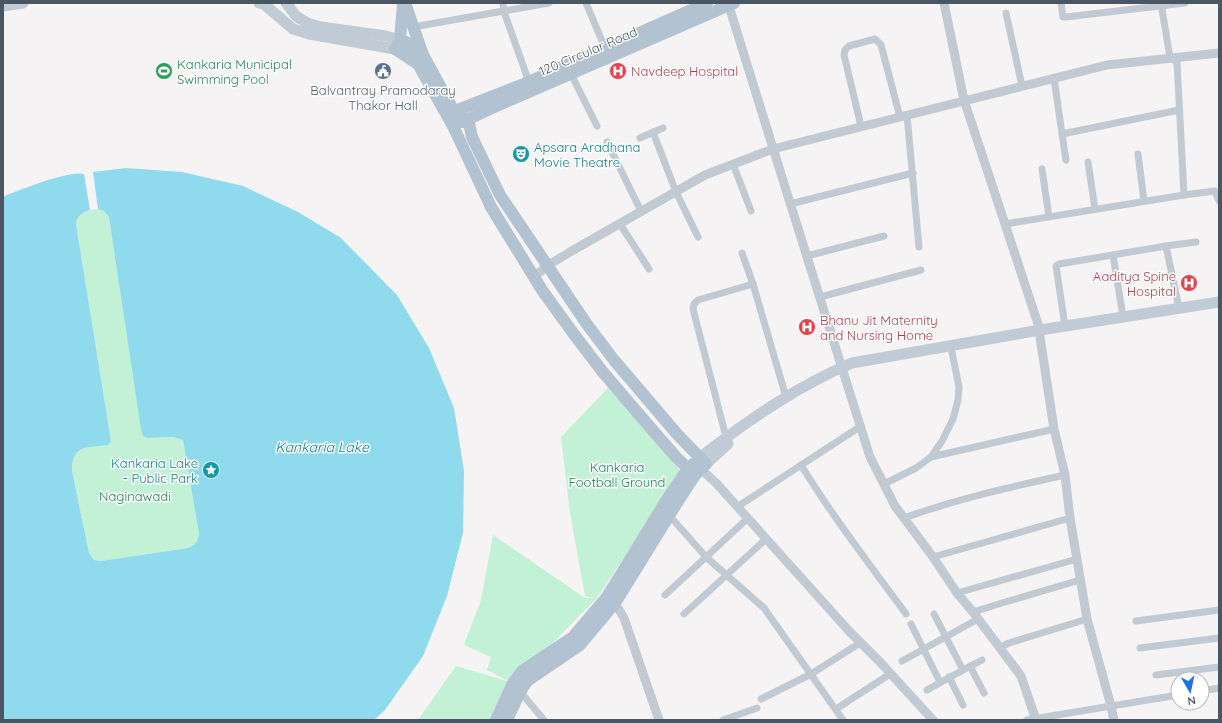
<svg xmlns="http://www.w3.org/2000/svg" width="1222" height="723" font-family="Quicksand,sans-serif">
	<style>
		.green { fill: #c3f1d5 }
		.water { fill: #90daee }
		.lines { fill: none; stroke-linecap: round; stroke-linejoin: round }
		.minor { stroke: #c1cad2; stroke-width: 7 }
		.tertiary { stroke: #c1cad2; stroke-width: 9 }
		.secondary { stroke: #c1cbd6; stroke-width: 11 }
		.primary { stroke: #b3c2d1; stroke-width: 12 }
		.labels { text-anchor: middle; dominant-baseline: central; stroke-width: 3; stroke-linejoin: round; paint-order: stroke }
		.street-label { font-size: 13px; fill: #4a5661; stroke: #fff }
		.leisure-label { font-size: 13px; fill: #27864d; stroke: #fff; text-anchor: start }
		.health-label { font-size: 13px; fill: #be3a42; stroke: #fff; text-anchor: start }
		.service-label { font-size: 13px; fill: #4e5e75; stroke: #fff }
		.culture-label { font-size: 13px; fill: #0d838f; stroke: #fff; text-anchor: start }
		.park-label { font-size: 13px; fill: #17864f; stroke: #fff }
		.water-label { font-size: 14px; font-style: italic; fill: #0c7c9b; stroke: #fff }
	</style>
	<rect width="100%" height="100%" fill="#f5f3f3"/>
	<g class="green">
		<path d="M98,209L104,211L109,217L148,438L173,437L183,440L199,534C197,542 196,545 188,548L101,561L94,560L89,553L72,471L73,456L79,450L111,441L76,224C78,213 88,210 98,209Z"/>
		<path d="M608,388L623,402L681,471L597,598L513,683L491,720H418L456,666L510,682L487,670L491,657L464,645L481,600L493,535L585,598H594L585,596L570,513L561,437Z"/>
	</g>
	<path class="water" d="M126,168L182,172L243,186L298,212L341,238L397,295L429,348L454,408L464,471L463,533L447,596L423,656L385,710L374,720H3V197L9,194C25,188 70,170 84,174L90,210C83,212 77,216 76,224L111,441L108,445C87,448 72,444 72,471L89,553L94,560L101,561L188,548C196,545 197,542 199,534L183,440L173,437L148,438L143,436L141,429L109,217L104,211L98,209L93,172Z"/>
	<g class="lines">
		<g class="minor">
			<path d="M503,3L504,12L529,82"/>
			<path d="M586,3L605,48"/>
			<path d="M1061,3L1063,17H1066L1185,3"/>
			<path d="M1006,13L1022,86"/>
			<path d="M413,27L549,3"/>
			<path d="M571,74L597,126"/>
			<path d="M1054,78L1062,134L1179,110"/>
			<path d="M907,115L919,247"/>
			<path d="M861,126L844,55L845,50L849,46L875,39L881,45L900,117"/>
			<path d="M653,132L676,192L698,237"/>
			<path d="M1062,134L1066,160"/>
			<path d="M640,138L663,128"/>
			<path d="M607,142L641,211"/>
			<path d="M1138,154L1144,201"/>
			<path d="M1088,162L1095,209"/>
			<path d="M733,164L751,211"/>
			<path d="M1042,169L1049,217"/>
			<path d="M1184,195L1215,191L1219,201"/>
			<path d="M790,204L913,173"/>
			<path d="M620,224L649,269"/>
			<path d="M1005,224L1184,195L1177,62L1170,58L1161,3"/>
			<path d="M742,253L753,284L786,397"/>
			<path d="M1113,255L1123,317"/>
			<path d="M807,256L884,236"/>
			<path d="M820,297L921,270"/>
			<path d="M1179,308L1166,246L1196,242"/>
			<path d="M1065,326L1056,266L1059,264L1166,246"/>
			<path d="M726,437L693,309L694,304L698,300L753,284"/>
			<path d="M931,457L1054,429"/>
			<path d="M801,465C833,517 870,565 906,614"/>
			<path d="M884,484L916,468L931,457L942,441L953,419L958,400L959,387L952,352"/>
			<path d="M737,507L861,426"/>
			<path d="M669,515L706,557L764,608L843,720"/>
			<path d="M904,518C957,499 1010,487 1065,475"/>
			<path d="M933,557L1070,518"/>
			<path d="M957,593L1077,559"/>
			<path d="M665,595L747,519"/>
			<path d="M973,612L1002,603L1080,580"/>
			<path d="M684,614L766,539"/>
			<path d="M1136,621L1219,610"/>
			<path d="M911,624L940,682"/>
			<path d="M999,648L1009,643L1087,619"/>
			<path d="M1140,648L1219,638"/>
			<path d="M902,661L978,619"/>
			<path d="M970,666L984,693"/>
			<path d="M965,669L982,660"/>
			<path d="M1156,675L1219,667"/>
			<path d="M949,677L963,705"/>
			<path d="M518,689L544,720"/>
			<path d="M927,690L963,670L934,614"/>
			<path d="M1202,691L1219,688"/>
			<path d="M761,699L811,674L860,643"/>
			<path d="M836,709L890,674"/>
			<path d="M723,720L757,708"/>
			<path d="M1027,720L1178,695"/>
		</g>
		<g class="tertiary">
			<path d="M728,3L786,190L870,457L895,506L933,557L957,593L973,612L1021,676L1036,720"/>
			<path d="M944,3L964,100L1040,330V337L1054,429L1065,475L1070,518L1087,619L1111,706L1114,720"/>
			<path d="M534,277L547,266L570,252L705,175L773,149L1107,65L1219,53"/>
			<path d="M701,469L717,484L849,631L880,662L933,720"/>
			<path d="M611,600L615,603L624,618L659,720"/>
		</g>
		<g class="secondary">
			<path d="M259,3L264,4L293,29L309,34L395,49"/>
			<path d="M286,3L296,16L307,23L321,27L386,36L400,40"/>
			<path d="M3,6L23,3"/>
			<path d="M699,458C747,421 797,386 852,363L1040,330L1219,302"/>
			<path d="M706,464L728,444"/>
		</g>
		<g class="primary">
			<path d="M403,3L400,40L395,49L418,64L453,126L491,207L542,290L573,333L602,371L649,426L676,457L695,475"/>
			<path d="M405,3L423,55"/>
			<path d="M400,40L406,42L423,55L457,117L468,119L472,137L500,195L586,323L614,360L677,434L706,464L695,475L675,506L615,603L580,645L527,681L520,692L507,720"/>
			<path d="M447,114L524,84L707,3"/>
			<path d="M462,122L494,107L734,3"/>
			<path d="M496,720L513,683L522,671L573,637L607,597L666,501L688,469L693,464"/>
		</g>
	</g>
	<defs>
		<g id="stadium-disc" transform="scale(0.9)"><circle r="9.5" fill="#2e9e5b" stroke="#fff"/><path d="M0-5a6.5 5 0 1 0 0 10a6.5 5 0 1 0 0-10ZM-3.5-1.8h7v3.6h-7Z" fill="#fff"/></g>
		<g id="civic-disc" transform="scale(0.9)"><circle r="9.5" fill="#5c6f8a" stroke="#fff"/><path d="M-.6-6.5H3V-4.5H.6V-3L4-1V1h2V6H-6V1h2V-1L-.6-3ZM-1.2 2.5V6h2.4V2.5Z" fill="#fff"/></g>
		<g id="hospital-disc" transform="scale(0.9)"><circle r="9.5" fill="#e0444e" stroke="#fff"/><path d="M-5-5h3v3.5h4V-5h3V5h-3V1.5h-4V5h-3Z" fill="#fff"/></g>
		<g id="theatre-disc" transform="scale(0.9)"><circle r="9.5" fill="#0f9aa8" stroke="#fff"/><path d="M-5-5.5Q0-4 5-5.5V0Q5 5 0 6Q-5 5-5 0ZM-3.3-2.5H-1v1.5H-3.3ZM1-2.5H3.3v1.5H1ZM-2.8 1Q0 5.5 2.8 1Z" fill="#fff"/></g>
		<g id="sight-disc" transform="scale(0.9)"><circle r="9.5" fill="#0f9aa8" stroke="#fff"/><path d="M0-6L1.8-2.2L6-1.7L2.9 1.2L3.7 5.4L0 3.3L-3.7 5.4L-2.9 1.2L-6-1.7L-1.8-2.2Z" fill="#fff"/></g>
	</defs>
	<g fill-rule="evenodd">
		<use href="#stadium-disc" x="164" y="71"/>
		<use href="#civic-disc" x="383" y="71"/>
		<use href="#hospital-disc" x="618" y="71"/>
		<use href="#theatre-disc" x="521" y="154"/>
		<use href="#hospital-disc" x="1189" y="283"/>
		<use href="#hospital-disc" x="807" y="327"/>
		<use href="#sight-disc" x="211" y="470"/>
	</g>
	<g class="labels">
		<g class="street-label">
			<text transform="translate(588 51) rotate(-23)">120 Circular Road</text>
		</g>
		<g class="leisure-label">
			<text x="177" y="64">Kankaria Municipal<tspan x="177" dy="15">Swimming Pool</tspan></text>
		</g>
		<g class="health-label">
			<text x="631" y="71">Navdeep Hospital</text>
			<text x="1176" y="276" text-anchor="end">Aaditya Spine<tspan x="1176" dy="15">Hospital</tspan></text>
			<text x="820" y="320">Bhanu Jit Maternity<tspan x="820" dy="15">and Nursing Home</tspan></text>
		</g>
		<g class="service-label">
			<text x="383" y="90">Balvantray Pramodaray<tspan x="383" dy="15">Thakor Hall</tspan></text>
		</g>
		<g class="culture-label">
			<text x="534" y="147">Apsara Aradhana<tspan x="534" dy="15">Movie Theatre</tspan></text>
			<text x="198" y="463" text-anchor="end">Kankaria Lake<tspan x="198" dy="15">- Public Park</tspan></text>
		</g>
		<g class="park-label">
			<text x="617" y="467">Kankaria<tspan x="617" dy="15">Football Ground</tspan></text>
			<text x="135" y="496">Naginawadi</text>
		</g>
		<g class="water-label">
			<text x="322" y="447">Kankaria Lake</text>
		</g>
	</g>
	<rect width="1222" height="723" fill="none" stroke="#4a5661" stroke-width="8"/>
	<g transform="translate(1190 691) rotate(171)"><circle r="19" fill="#ffffff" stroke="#b7bbc0"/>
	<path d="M0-3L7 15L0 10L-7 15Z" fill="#1a73e8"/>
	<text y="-6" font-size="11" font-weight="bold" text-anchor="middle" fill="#4a5661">N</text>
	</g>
</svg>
